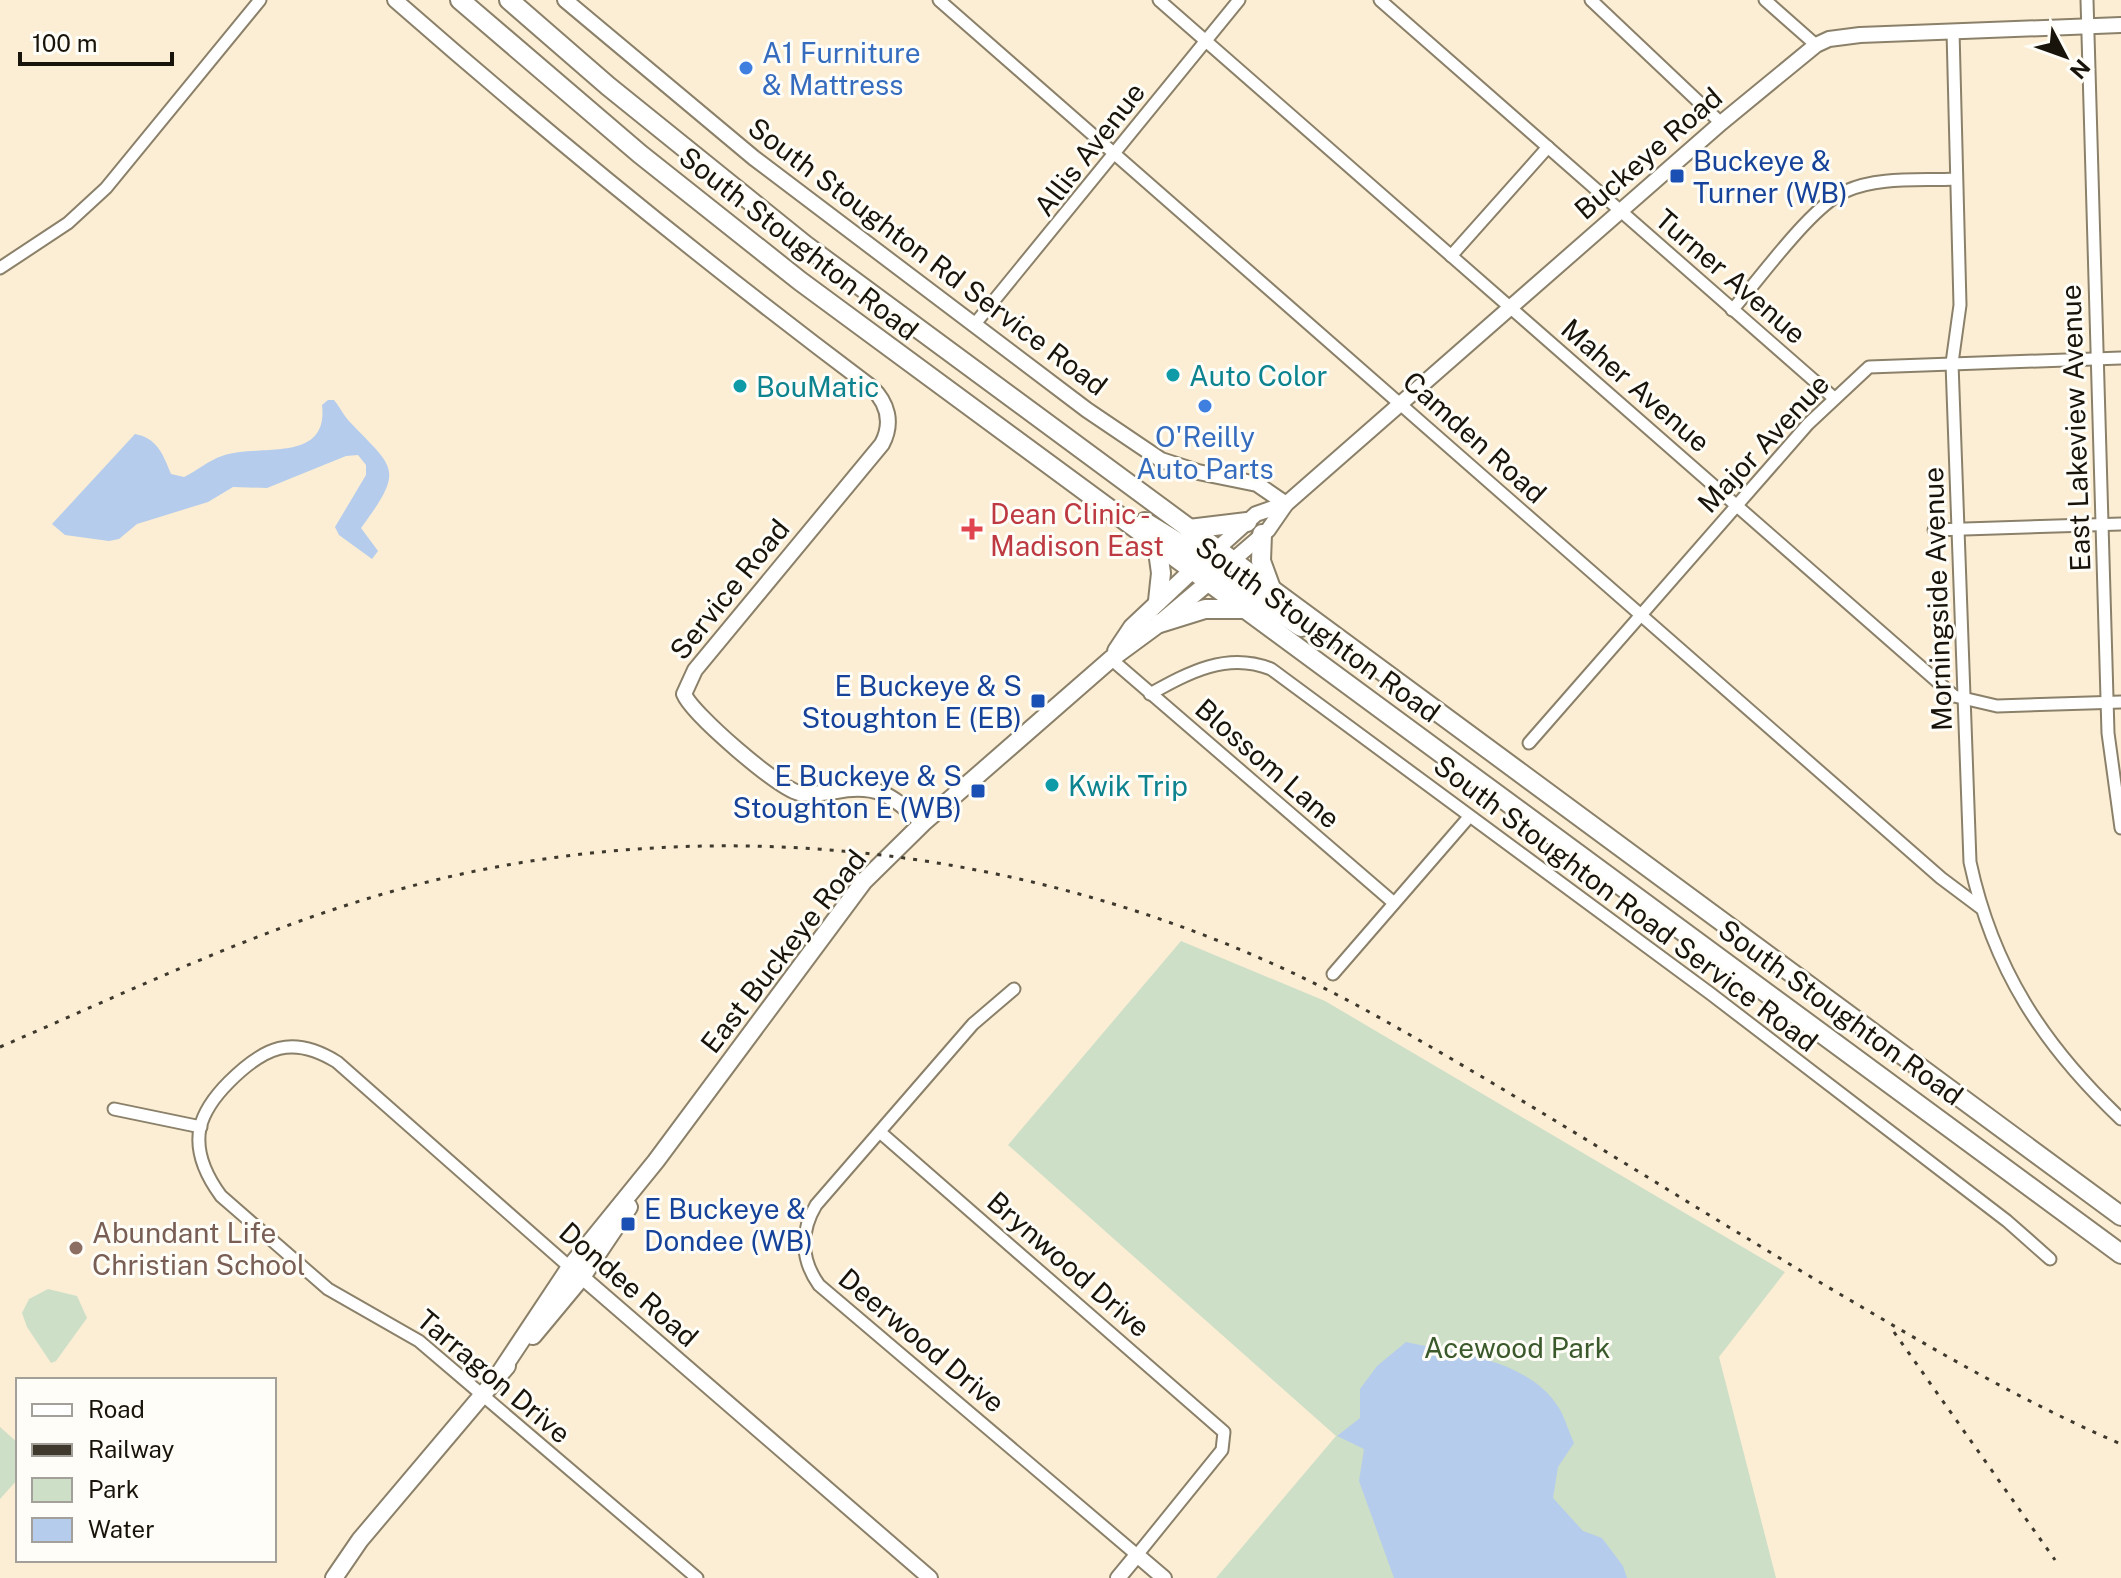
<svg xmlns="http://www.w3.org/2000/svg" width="2121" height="1578" font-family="'Public Sans',sans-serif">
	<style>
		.green { fill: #cedfc7 }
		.water { fill: #b5ccec }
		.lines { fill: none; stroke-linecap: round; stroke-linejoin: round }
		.minor-casing { stroke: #8b8069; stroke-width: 15 }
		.tertiary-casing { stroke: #8b8069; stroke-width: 18 }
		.secondary-casing { stroke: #8b8069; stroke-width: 20 }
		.primary-casing { stroke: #8b8069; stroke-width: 22 }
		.minor { stroke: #fff; stroke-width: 11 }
		.tertiary { stroke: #fff; stroke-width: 14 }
		.secondary { stroke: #fff; stroke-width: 16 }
		.primary { stroke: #fff; stroke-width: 18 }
		.rail { stroke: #3e382d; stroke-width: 3; stroke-dasharray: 4 8; stroke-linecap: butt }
		.shop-dot { fill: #3f7fe0; stroke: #fffdf7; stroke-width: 3 }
		.transit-dot { fill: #1a4fb4; stroke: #fffdf7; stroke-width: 3 }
		.culture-dot { fill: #0f9aa8; stroke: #fffdf7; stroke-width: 3 }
		.health-dot { fill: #e0444e; stroke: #fffdf7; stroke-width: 3 }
		.education-dot { fill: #8d6e63; stroke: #fffdf7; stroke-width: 3 }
		.labels { text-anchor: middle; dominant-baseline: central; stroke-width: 6; stroke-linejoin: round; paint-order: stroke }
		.shop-label { font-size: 28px; fill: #366cbe; stroke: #fffdf7; text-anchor: start }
		.street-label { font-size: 28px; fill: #18140b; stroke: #fffdf7 }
		.transit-label { font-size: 28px; fill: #164399; stroke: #fffdf7; text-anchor: start }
		.culture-label { font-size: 28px; fill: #0d838f; stroke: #fffdf7; text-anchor: start }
		.health-label { font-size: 28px; fill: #be3a42; stroke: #fffdf7; text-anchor: start }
		.education-label { font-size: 28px; fill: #785e54; stroke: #fffdf7; text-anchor: start }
		.park-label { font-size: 28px; fill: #3a5a2c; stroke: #fffdf7 }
	</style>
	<rect width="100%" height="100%" fill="#fbeed5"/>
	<g class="green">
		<path d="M1181,941L1325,1001L1785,1272L1719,1357L1776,1578H1216L1336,1436L1008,1145Z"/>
		<path d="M48,1289L77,1296L87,1318L56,1361L51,1363L27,1327L22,1313L29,1299Z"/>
		<path d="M0,1427L18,1443V1479L0,1499Z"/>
	</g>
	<g class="water">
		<path d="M328,400H334C339,406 343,414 348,420C394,469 406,467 361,528L378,551L372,559L339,535L335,527L366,475V465L358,455L346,456L267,488L233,487L208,502L137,524L119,539L109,541L65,535L52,524L135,434C157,438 163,454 171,474L184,477C197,471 209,460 222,456C258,443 329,465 322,405Z"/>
		<path d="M1406,1342C1456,1353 1529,1359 1559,1408C1565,1418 1569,1432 1574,1443L1558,1467L1553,1498L1583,1531L1602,1538L1623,1566L1627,1578H1394L1359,1481L1364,1449L1337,1436L1360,1418V1389L1377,1366Z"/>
	</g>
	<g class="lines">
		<g class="minor-casing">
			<g id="minor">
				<path d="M939,0L1941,878L1981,908"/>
				<path d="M1159,0L1954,696L1997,706L2121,702"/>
				<path d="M1380,0L1834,398"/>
				<path d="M1591,0L1721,123"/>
				<path d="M1765,0L1816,45"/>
				<path d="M2087,0L2108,733L2121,828"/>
				<path d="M1953,31L1960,305L1952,363L1970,862C1993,969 2043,1045 2121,1119"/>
				<path d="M1451,256L1548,147"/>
				<path d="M0,268L68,223L106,188L260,0"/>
				<path d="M1732,310C1760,279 1811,206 1846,191C1879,176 1921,181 1956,179"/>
				<path d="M974,325L1239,0"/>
				<path d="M1934,530L2121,524"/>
				<path d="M1111,659L1394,903"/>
				<path d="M1150,694C1188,673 1227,651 1271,669L1711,994L2007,1221L2050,1259"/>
				<path d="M1529,743L1808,424L1869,367L2121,358"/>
				<path d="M1333,974L1469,817"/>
				<path d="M114,1109L201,1127"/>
				<path d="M881,1133L1224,1432L1222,1450L1137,1555L819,1285C801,1260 800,1232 816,1205L973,1024L1014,989"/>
				<path d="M574,1271L337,1062C292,1034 264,1047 229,1082C217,1094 204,1111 200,1128C195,1153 207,1177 221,1196L328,1289L419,1341L697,1578"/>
			</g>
		</g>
		<g class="tertiary-casing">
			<g id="tertiary">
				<path d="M395,0C549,135 707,264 871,387C888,403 893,423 882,444L695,670L684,694C692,714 778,788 799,793C811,795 824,793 836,791C879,783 891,796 923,823"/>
				<path d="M565,0L754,158L1087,410L1161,460L1198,472L1257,484L1286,504"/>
				<path d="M1216,550L1256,514L1285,504"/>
				<path d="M1232,561L1268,530L1286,504L1721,123L1816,45L1829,39L1860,35L2121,25"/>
				<path d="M582,1277L930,1578"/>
				<path d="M1118,1578L1137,1555L1164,1578"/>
			</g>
		</g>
		<g class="secondary-casing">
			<g id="secondary">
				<path d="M1116,651L1132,627L1199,564"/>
				<path d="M533,1336L582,1277L629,1207"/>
				<path d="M501,1371L570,1267L656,1161L864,881L923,823L1111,659L1160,623L1217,575"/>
				<path d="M334,1578L360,1540L507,1366"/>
			</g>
		</g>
		<g class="primary-casing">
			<g id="primary">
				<path d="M460,0L640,154L800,281L2121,1254"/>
				<path d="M509,0L608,86L805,245L2121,1216"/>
				<path d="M1145,522L1192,551L1225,562"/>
				<path d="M1189,529L1247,522"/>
				<path d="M1262,534L1261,561L1272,591"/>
				<path d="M1157,544L1161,573L1158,601"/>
				<path d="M1202,571L1238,586L1301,627"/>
				<path d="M1160,623L1205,609H1242"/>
			</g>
		</g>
		<use href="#minor" class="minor"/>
		<use href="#tertiary" class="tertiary"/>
		<use href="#secondary" class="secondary"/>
		<use href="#primary" class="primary"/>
		<g class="rail">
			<path d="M0,1047C130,991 260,928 397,890C725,799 1086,852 1380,1018C1528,1101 1671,1193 1816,1280C1916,1339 2014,1398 2121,1444"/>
			<path d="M1894,1332L2055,1560"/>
		</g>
	</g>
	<g class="shop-dot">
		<circle cx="746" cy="68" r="8"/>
		<circle cx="1205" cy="406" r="8"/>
	</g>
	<g class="transit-dot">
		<rect x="1669" y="168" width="16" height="16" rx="4"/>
		<rect x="1030" y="693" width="16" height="16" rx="4"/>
		<rect x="970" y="783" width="16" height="16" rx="4"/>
		<rect x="620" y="1216" width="16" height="16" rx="4"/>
	</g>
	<g class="culture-dot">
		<circle cx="1173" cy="375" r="8"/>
		<circle cx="740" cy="386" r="8"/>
		<circle cx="1052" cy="785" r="8"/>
	</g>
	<path class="health-dot" d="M968 517h8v8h8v8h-8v8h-8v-8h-8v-8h8z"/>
	<circle class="education-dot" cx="76" cy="1248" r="8"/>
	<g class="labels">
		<g class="shop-label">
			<text x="762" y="52">A1 Furniture<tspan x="762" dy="32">&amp; Mattress</tspan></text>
			<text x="1205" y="436" text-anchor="middle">O'Reilly<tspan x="1205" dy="32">Auto Parts</tspan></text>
		</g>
		<g class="street-label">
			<text transform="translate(1089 149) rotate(-52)">Allis Avenue</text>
			<text transform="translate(1648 153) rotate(-41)">Buckeye Road</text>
			<text transform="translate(799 243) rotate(38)">South Stoughton Road</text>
			<text transform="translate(928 256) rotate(37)">South Stoughton Rd Service Road</text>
			<text transform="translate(1731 276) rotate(41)">Turner Avenue</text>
			<text transform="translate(1636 385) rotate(41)">Maher Avenue</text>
			<text transform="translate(2075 428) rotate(-92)">East Lakeview Avenue</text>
			<text transform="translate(1475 437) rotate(42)">Camden Road</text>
			<text transform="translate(1763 443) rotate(-47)">Major Avenue</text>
			<text transform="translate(729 589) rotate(-51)">Service Road</text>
			<text transform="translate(1937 599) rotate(-92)">Morningside Avenue</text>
			<text transform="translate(1318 629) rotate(36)">South Stoughton Road</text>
			<text transform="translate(1268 763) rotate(41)">Blossom Lane</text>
			<text transform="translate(1626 903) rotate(37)">South Stoughton Road Service Road</text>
			<text transform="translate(783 951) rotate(-52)">East Buckeye Road</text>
			<text transform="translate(1841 1012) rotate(36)">South Stoughton Road</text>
			<text transform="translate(1069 1264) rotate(41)">Brynwood Drive</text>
			<text transform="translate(629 1284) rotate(41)">Dondee Road</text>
			<text transform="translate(922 1340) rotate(40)">Deerwood Drive</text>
			<text transform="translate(494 1376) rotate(40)">Tarragon Drive</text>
		</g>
		<g class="transit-label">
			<text x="1693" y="160">Buckeye &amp;<tspan x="1693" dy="32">Turner (WB)</tspan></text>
			<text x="1022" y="685" text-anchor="end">E Buckeye &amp; S<tspan x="1022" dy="32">Stoughton E (EB)</tspan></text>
			<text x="962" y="775" text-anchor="end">E Buckeye &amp; S<tspan x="962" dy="32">Stoughton E (WB)</tspan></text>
			<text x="644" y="1208">E Buckeye &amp;<tspan x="644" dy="32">Dondee (WB)</tspan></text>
		</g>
		<g class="culture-label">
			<text x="1189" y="375">Auto Color</text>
			<text x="756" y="386">BouMatic</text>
			<text x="1068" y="785">Kwik Trip</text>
		</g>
		<g class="health-label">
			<text x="990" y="513">Dean Clinic -<tspan x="990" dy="32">Madison East</tspan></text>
		</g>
		<g class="education-label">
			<text x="92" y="1232">Abundant Life<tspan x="92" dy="32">Christian School</tspan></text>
		</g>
		<g class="park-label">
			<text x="1517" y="1347">Acewood Park</text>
		</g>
	</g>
	<rect x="16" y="1378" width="260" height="184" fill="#fffdf7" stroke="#a3a099" stroke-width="2"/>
	<rect x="32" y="1404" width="40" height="12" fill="#ffffff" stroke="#a3a099" stroke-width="2"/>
	<text x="88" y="1418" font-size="24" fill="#18140b">Road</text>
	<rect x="32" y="1444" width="40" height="12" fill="#3e382d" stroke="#a3a099" stroke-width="2"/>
	<text x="88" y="1458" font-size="24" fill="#18140b">Railway</text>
	<rect x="32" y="1478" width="40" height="24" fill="#cedfc7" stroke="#a3a099" stroke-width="2"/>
	<text x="88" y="1498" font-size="24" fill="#18140b">Park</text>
	<rect x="32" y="1518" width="40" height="24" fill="#b5ccec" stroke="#a3a099" stroke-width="2"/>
	<text x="88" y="1538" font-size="24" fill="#18140b">Water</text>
	<g transform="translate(2065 56) rotate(131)" stroke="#fffdf7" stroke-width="6" paint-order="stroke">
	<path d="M0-6L14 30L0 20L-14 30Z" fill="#18140b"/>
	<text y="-12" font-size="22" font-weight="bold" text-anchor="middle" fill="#18140b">N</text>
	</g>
	<path d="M20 52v12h152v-12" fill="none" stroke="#18140b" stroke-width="4"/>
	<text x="32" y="52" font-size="24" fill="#18140b" stroke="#fffdf7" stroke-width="6" paint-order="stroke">100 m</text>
</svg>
